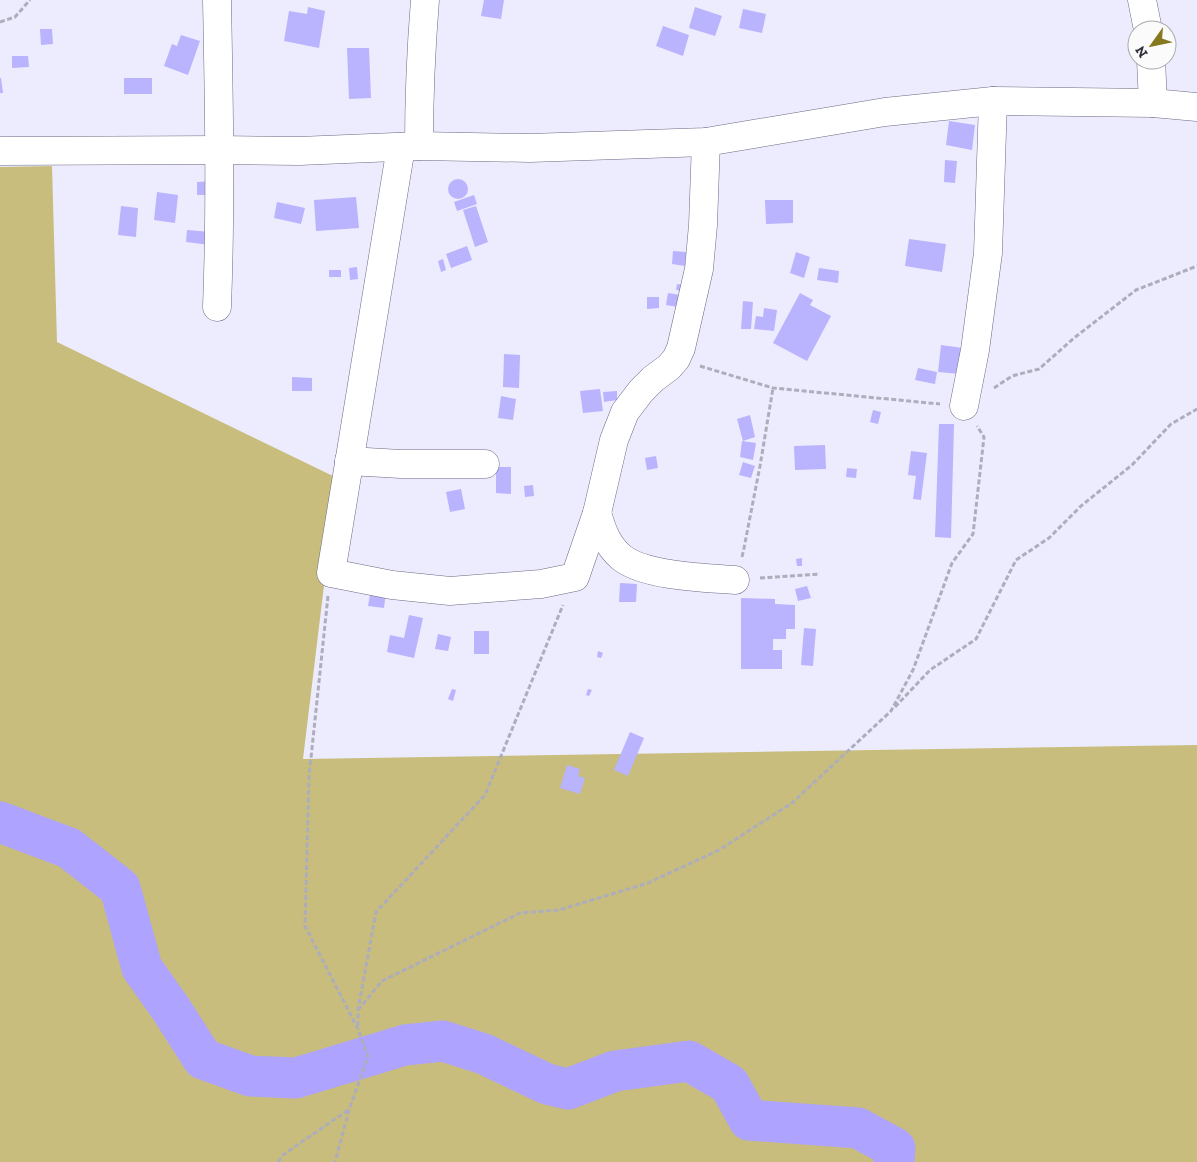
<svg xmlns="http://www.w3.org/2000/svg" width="1197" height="1162" font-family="'Zilla Slab',serif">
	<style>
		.green { fill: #c8bd7c }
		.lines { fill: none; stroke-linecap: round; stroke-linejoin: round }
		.river { stroke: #aea3ff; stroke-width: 41 }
		.building { fill: #bab3fd }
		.minor-casing { stroke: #6b6984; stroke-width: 29 }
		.path { stroke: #adadbc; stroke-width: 3; stroke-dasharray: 5 2.5; stroke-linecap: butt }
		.minor { stroke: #fff; stroke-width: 28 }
	</style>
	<rect width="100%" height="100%" fill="#edecfe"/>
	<path class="green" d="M52,166L57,342L337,478L303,759L1197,745V1162H0V167Z"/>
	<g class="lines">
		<path class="river" d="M0,822L69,848L120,888L142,968L171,1009L203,1059L250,1076L296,1078L405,1045L443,1041L484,1054L547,1084L568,1089L615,1071L689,1061L729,1084L749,1120L858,1128L895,1148L894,1162"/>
	</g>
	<g class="building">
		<path d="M484,0H504L501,19L481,16Z"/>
		<path d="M308,7L325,11L319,48L284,41L289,11L307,14Z"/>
		<path d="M695,7L722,16L715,36L689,28Z"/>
		<path d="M743,9L766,14L762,33L739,28Z"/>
		<path d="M663,26L689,35L683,56L656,46Z"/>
		<path d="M40,29H52L53,44L41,45Z"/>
		<path d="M181,35L200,41L188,75L164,66L172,44L177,46Z"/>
		<path d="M347,48H369L371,98L349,99Z"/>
		<path d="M12,56H28L29,67L12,68Z"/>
		<path d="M0,78H1L3,93H0Z"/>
		<rect x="124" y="78" width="28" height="16"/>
		<path d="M949,121L975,125L972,150L946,145Z"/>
		<path d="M945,160L957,161L955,183L944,182Z"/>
		<circle cx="458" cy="189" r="10"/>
		<path d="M214,181L215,195H197V182Z"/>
		<path d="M157,192L178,195L175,223L154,220Z"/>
		<path d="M474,195L477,204L457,211L454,202Z"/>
		<path d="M356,197L359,228L316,231L314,200Z"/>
		<path d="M765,200H793V223L766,224Z"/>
		<path d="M277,202L305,208L301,224L274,218Z"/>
		<path d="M121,206L138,208L136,237L118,235Z"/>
		<path d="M476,206L488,242L475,247L463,210Z"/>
		<path d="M187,230L211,232L210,245L186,242Z"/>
		<path d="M909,239L946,244L942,272L905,266Z"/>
		<path d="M467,246L472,260L451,268L446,254Z"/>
		<path d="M673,251L686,252L685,266L672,264Z"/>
		<path d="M796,252L810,257L804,278L790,273Z"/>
		<path d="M443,259L446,270L441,272L438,261Z"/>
		<path d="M357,267L358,279L350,280L349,268Z"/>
		<path d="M819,268L839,271L838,283L817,280Z"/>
		<rect x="329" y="270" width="12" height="7"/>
		<path d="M677,284L691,286L689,292L676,290Z"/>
		<path d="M668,293L680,295L678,307L666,305Z"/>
		<path d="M800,293L813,300L810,305L831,316L807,361L773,343Z"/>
		<path d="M647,297H659V308L647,309Z"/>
		<path d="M743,301L753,302L751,329H741Z"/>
		<path d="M764,308L777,310L774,331L754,329L756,316L763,317Z"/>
		<path d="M941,345L963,348L960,374L938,372Z"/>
		<path d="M504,354L520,355L519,388L503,387Z"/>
		<path d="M918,368L937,372L935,384L915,380Z"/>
		<path d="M292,377L312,378V391H292Z"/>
		<path d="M600,389L603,411L583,413L580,391Z"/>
		<path d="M617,391V400L604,402L603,392Z"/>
		<path d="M501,396L516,399L513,420L498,418Z"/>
		<path d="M873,410L881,412L878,424L870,422Z"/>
		<path d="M750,415L755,437L743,441L737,419Z"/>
		<path d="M939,424H954L951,538L935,537Z"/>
		<path d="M742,441L756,443L753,460L740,457Z"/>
		<path d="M825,445L826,469L795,470L794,446Z"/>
		<path d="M911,451L927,453L921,500L913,499L916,476L908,475Z"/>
		<path d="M656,456L658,468L647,470L645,458Z"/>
		<path d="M743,462L755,466L751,478L739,475Z"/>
		<path d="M496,467H511V494L496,493Z"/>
		<path d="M847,468L857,469L856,478L846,477Z"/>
		<path d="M533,485L534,496L525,497L524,486Z"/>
		<path d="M461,489L465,509L450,512L446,492Z"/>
		<path d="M802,558V566H797L796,559Z"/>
		<path d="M620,583L637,584L636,602H619Z"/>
		<path d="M807,586L811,598L798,601L795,589Z"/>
		<path d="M371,589L386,592L384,608L368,606Z"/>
		<path d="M741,598L775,599V604L795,605V629H786V639H773V650H782V669H741Z"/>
		<path d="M409,615L423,618L414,658L387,652L390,635L404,638Z"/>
		<path d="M804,628L816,629L813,666L801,665Z"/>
		<rect x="474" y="631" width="15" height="23"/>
		<path d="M438,634L451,637L448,651L435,649Z"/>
		<path d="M598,651L603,653L601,658L597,657Z"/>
		<path d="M452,689L456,690L453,701L448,699Z"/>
		<path d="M588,689L592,690L589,696L586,695Z"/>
		<path d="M630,732L644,738L628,776L614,770Z"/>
		<path d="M567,765L580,769L578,776L585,778L580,794L560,788Z"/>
	</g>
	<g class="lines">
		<g class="minor-casing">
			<g id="minor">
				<path d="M217,0C219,102 221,204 217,307"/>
				<path d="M1142,0L1148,30"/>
				<path d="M1151,60L1153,103"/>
				<path d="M419,146C419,97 421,49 425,0"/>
				<path d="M401,147L331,573L392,585L450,591L541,584L575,577L597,513L614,440L625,412L641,391L653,379L669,367L676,359L681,348L699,269L703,225L706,142"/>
				<path d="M0,151L220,150L299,151L419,146L530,148L706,142L885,112L993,101L1153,103L1197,107"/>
				<path d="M964,406L975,350L988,253L993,101"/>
				<path d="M349,461L401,464H485"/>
				<path d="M597,513C602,530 607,545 621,557C643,576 706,578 735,580"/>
			</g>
		</g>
		<g class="path">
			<path d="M0,22L15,17L30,0"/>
			<path d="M700,366L773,388L940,404"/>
			<path d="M994,388L1012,376L1039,369L1074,338L1136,290L1197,266"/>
			<path d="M742,557L744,548L760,466L773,388"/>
			<path d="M760,578L820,574"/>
			<path d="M328,596L309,777L305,926L358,1029L368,1056L349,1110L335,1162"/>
			<path d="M895,707L930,670L976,639L1016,560L1049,538L1081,506L1132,465L1171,424L1197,409"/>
			<path d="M358,1010L382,981L520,913L559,910L648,883L719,850L792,803L891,711L913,670L952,563L973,534L984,437L977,426"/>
			<path d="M358,1026V1010L376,912L485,795L563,605"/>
			<path d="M278,1162L283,1155L348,1110"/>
		</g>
		<use href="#minor" class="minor"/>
	</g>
	<g transform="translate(1152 45) rotate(237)"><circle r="24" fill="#fbfbfb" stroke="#aaaaae"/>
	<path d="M0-4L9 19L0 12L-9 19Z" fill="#86781c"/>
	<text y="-8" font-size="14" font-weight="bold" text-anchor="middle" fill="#30303b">N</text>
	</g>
</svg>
